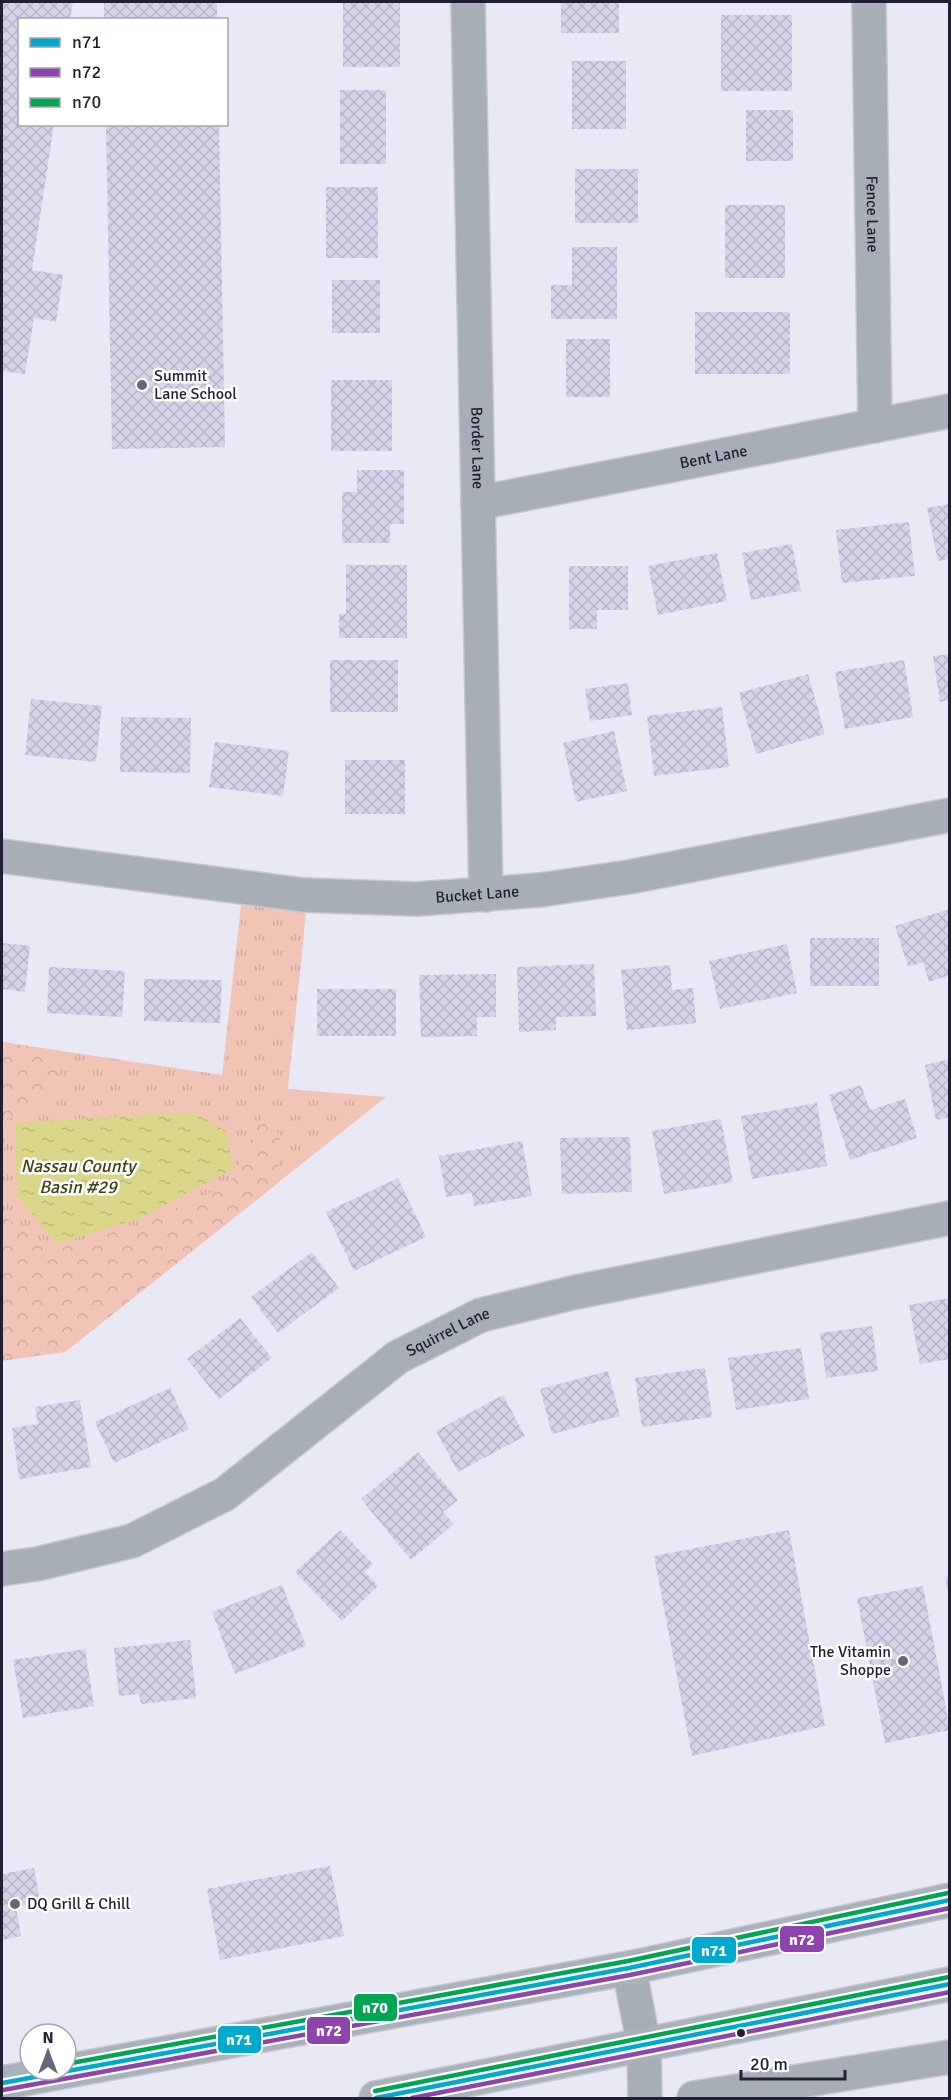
<svg xmlns="http://www.w3.org/2000/svg" width="951" height="2100" font-family="Signika,sans-serif">
	<style>
		.grass { fill: url(#grass-tufts) }
		.forest { fill: url(#forest-crowns) }
		.water { fill: url(#water-ripples) }
		.building { fill: url(#building-cross-hatch) }
		.lines { fill: none; stroke-linecap: round; stroke-linejoin: round }
		.minor-casing { stroke: #c6c5d1; stroke-width: 36 }
		.major-casing { stroke: #c6c5d1; stroke-width: 36 }
		.minor { stroke: #a8aeb5; stroke-width: 33 }
		.major { stroke: #a9b1ba; stroke-width: 33 }
		.bus-1-casing { stroke: #fff; stroke-width: 9 }
		.bus-2-casing { stroke: #fff; stroke-width: 9 }
		.bus-3-casing { stroke: #fff; stroke-width: 9 }
		.bus-1 { stroke: #00a9ce; stroke-width: 4.5 }
		.bus-2 { stroke: #8e44ad; stroke-width: 4.5 }
		.bus-3 { stroke: #00a651; stroke-width: 4.5 }
		.poi-dot { fill: #676678; stroke: #fff; stroke-width: 2 }
		.bus-dot { fill: #211f34; stroke: #fff; stroke-width: 2 }
		.labels { text-anchor: middle; dominant-baseline: central; stroke-width: 5; stroke-linejoin: round; paint-order: stroke }
		.street-label { font-size: 16px; fill: #211f34; stroke: #fff }
		.poi-label { font-size: 16px; fill: #211f34; stroke: #fff; text-anchor: start }
		.water-label { font-size: 18px; font-style: italic; fill: #454313; stroke: #fff }
		.line-badge { stroke: #fff; stroke-width: 2 }
		.badge-label { font-size: 16px; text-anchor: middle; font-weight: bold; fill: #fff }
	</style>
	<defs>
		<pattern id="grass-tufts" width="24" height="20" patternUnits="userSpaceOnUse" patternTransform="scale(1.5)"><rect width="24" height="20" fill="#f1c5b5"/><path d="M3 7l-1-3M5 7V3M7 7l1-3M15 17l-1-3M17 17v-4M19 17l1-3" fill="none" stroke="#cea99c"/></pattern>
		<pattern id="forest-crowns" width="20" height="18" patternUnits="userSpaceOnUse" patternTransform="scale(1.5)"><rect width="20" height="18" fill="#f1c5b5"/><path d="M2 6a3 3 0 1 1 6 0M12 15a3 3 0 1 1 6 0" fill="none" stroke="#cea99c"/></pattern>
		<pattern id="water-ripples" width="26" height="14" patternUnits="userSpaceOnUse" patternTransform="scale(1.5)"><rect width="26" height="14" fill="#dad689"/><path d="M2 4q2-2 4 0t4 0M15 11q2-2 4 0t4 0" fill="none" stroke="#bbb777"/></pattern>
		<pattern id="building-cross-hatch" width="8" height="8" patternUnits="userSpaceOnUse" patternTransform="scale(1.5)"><rect width="8" height="8" fill="#d4d3e8"/><path d="M0 0l8 8M0 8l8-8" fill="none" stroke="#b6b5c8"/></pattern>
	</defs>
	<rect width="100%" height="100%" fill="#e9e9f5"/>
	<path class="grass" d="M241,905L306,913L288,1089L386,1097L65,1352L2,1361V1042L222,1075Z"/>
	<g class="forest">
		<path d="M2,1042L65,1052L53,1091L41,1108L7,1119L2,1171Z"/>
		<path d="M265,1111L280,1137L278,1183L65,1352L2,1359V1215L50,1247L135,1227L229,1184Z"/>
	</g>
	<path class="water" d="M194,1113L226,1131L234,1168L139,1219L57,1244L17,1196L15,1123L151,1114Z"/>
	<g class="building">
		<path d="M2,2H73L70,20H20V124H54L32,270L63,275L56,322L34,318L25,374L2,371Z"/>
		<rect x="104" y="2" width="113" height="18"/>
		<rect x="343" y="2" width="57" height="65"/>
		<rect x="561" y="2" width="58" height="31"/>
		<rect x="721" y="15" width="71" height="76"/>
		<rect x="572" y="61" width="54" height="68"/>
		<rect x="340" y="90" width="46" height="74"/>
		<rect x="746" y="110" width="47" height="51"/>
		<path d="M106,124H219L225,447L112,449Z"/>
		<rect x="575" y="169" width="63" height="54"/>
		<rect x="326" y="187" width="52" height="71"/>
		<rect x="725" y="205" width="60" height="73"/>
		<path d="M572,247H617V319H551V285H572Z"/>
		<rect x="332" y="280" width="48" height="53"/>
		<rect x="695" y="312" width="95" height="62"/>
		<rect x="566" y="339" width="44" height="58"/>
		<rect x="331" y="380" width="61" height="71"/>
		<path d="M357,470H404V524H390V543H342V492H357Z"/>
		<path d="M950,504V559L938,561L927,508Z"/>
		<path d="M909,522L915,576L842,583L836,530Z"/>
		<path d="M792,544L801,591L751,600L742,553Z"/>
		<path d="M717,553L727,601L658,615L648,566Z"/>
		<path d="M346,565H407V638H339V614H346Z"/>
		<path d="M569,566H628V610H597V629H569Z"/>
		<path d="M950,654V700L940,702L933,656Z"/>
		<rect x="330" y="660" width="68" height="52"/>
		<path d="M904,660L913,717L845,729L835,672Z"/>
		<path d="M808,674L825,734L756,754L739,693Z"/>
		<path d="M628,683L632,715L590,721L585,689Z"/>
		<path d="M31,699L102,706L96,762L25,755Z"/>
		<path d="M722,707L729,767L654,776L647,716Z"/>
		<path d="M121,717L191,718L190,773L120,772Z"/>
		<path d="M614,731L627,791L576,802L563,743Z"/>
		<path d="M215,742L289,751L283,796L209,787Z"/>
		<rect x="345" y="760" width="60" height="54"/>
		<path d="M950,909V975L929,982L923,962L908,967L895,926Z"/>
		<rect x="810" y="938" width="69" height="48"/>
		<path d="M2,943L30,946L25,992L2,989Z"/>
		<path d="M787,944L797,993L720,1009L709,961Z"/>
		<path d="M594,964L596,1016L556,1017V1030L519,1032L517,967Z"/>
		<path d="M670,965L672,990L693,988L696,1023L627,1030L621,970Z"/>
		<path d="M49,967L125,971L122,1017L47,1013Z"/>
		<path d="M496,974V1017H477V1036L421,1037L419,975Z"/>
		<path d="M144,979L222,980L220,1023L144,1021Z"/>
		<rect x="317" y="989" width="79" height="47"/>
		<path d="M950,1059V1117L936,1120L925,1065Z"/>
		<path d="M861,1085L870,1110L905,1099L917,1138L850,1160L829,1095Z"/>
		<path d="M817,1103L827,1166L752,1179L741,1116Z"/>
		<path d="M721,1119L733,1182L664,1194L652,1131Z"/>
		<path d="M630,1137L632,1192L562,1194L560,1138Z"/>
		<path d="M522,1141L532,1196L474,1206L472,1193L446,1197L439,1156Z"/>
		<path d="M398,1178L426,1237L354,1271L326,1212Z"/>
		<path d="M312,1252L339,1288L278,1333L251,1297Z"/>
		<path d="M950,1298V1359L920,1364L909,1305Z"/>
		<path d="M240,1318L272,1358L219,1399L187,1359Z"/>
		<path d="M872,1326L878,1371L826,1378L820,1333Z"/>
		<path d="M801,1348L809,1399L736,1410L728,1358Z"/>
		<path d="M705,1368L712,1417L642,1427L635,1378Z"/>
		<path d="M608,1371L620,1416L552,1434L540,1389Z"/>
		<path d="M170,1388L189,1429L114,1463L95,1422Z"/>
		<path d="M503,1395L525,1436L458,1472L436,1431Z"/>
		<path d="M80,1400L91,1467L19,1479L12,1428L38,1424L35,1407Z"/>
		<path d="M418,1452L458,1500L443,1512L454,1524L411,1560L361,1499Z"/>
		<path d="M340,1530L373,1564L365,1572L378,1586L342,1621L295,1572Z"/>
		<path d="M789,1530L825,1726L692,1756L654,1556Z"/>
		<path d="M950,1576V1592H948L945,1577Z"/>
		<path d="M282,1585L306,1646L235,1674L212,1612Z"/>
		<path d="M923,1586L950,1730L885,1743L857,1598Z"/>
		<path d="M190,1640L196,1698L141,1704L139,1694L119,1696L114,1648Z"/>
		<path d="M85,1649L94,1706L23,1718L13,1660Z"/>
		<path d="M330,1866L344,1936L220,1960L207,1889Z"/>
		<path d="M34,1868L40,1902L16,1907L21,1936L2,1940V1874Z"/>
	</g>
	<g class="lines">
		<g class="minor-casing">
			<g id="minor">
				<path id="s1" d="M468,2L486,895"/>
				<path id="s2" d="M869,2L875,426"/>
				<path id="s3" d="M478,503L950,411"/>
				<path id="s4" d="M2,856L303,895L417,899L540,890L629,877L950,815"/>
				<path id="s5" d="M2,1569L37,1564L132,1541L225,1494L398,1357L481,1315L576,1292L950,1218"/>
				<path d="M629,1968L644,2045L645,2098"/>
				<path d="M694,2098L950,2057"/>
			</g>
		</g>
		<g class="major-casing">
			<g id="major">
				<path d="M2,2083L629,1968L950,1900"/>
				<path d="M376,2098L950,1984"/>
			</g>
		</g>
		<use href="#minor" class="minor"/>
		<use href="#major" class="major"/>
		<g class="bus-1-casing">
			<g id="bus-1">
				<path d="M2,2083L629,1968L950,1900"/>
				<path d="M376,2098L950,1984"/>
			</g>
		</g>
		<g class="bus-2-casing">
			<g id="bus-2">
				<path d="M3,2090L630,1975L950,1908"/>
				<path d="M412,2098L950,1992"/>
			</g>
		</g>
		<g class="bus-3-casing">
			<g id="bus-3">
				<path d="M66,2064L628,1961L948,1893"/>
				<path d="M375,2091L949,1977"/>
			</g>
		</g>
		<use href="#bus-1" class="bus-1"/>
		<use href="#bus-2" class="bus-2"/>
		<use href="#bus-3" class="bus-3"/>
	</g>
	<g class="poi-dot">
		<circle cx="142" cy="385" r="6"/>
		<circle cx="903" cy="1661" r="6"/>
		<circle cx="15" cy="1904" r="6"/>
	</g>
	<circle class="bus-dot" cx="741" cy="2033" r="5"/>
	<g class="labels">
		<g class="street-label">
			<text stroke="none"><textPath href="#s2" startOffset="212">Fence Lane</textPath></text>
			<text stroke="none"><textPath href="#s1" startOffset="446">Border Lane</textPath></text>
			<text stroke="none"><textPath href="#s3" startOffset="240">Bent Lane</textPath></text>
			<text stroke="none"><textPath href="#s4" startOffset="478">Bucket Lane</textPath></text>
			<text stroke="none"><textPath href="#s5" startOffset="514">Squirrel Lane</textPath></text>
		</g>
		<g class="poi-label">
			<text x="154" y="376">Summit<tspan x="154" dy="18">Lane School</tspan></text>
			<text x="891" y="1652" text-anchor="end">The Vitamin<tspan x="891" dy="18">Shoppe</tspan></text>
			<text x="27" y="1904">DQ Grill &amp; Chill</text>
		</g>
		<g class="water-label">
			<text x="78" y="1166">Nassau County<tspan x="78" dy="21">Basin #29</tspan></text>
		</g>
	</g>
	<g class="line-badge">
		<rect x="779" y="1925" width="46" height="28" rx="6" fill="#8e44ad"/>
		<rect x="691" y="1936" width="46" height="28" rx="6" fill="#00a9ce"/>
		<rect x="353" y="1993" width="45" height="29" rx="6" fill="#00a651"/>
		<rect x="306" y="2016" width="45" height="29" rx="6" fill="#8e44ad"/>
		<rect x="217" y="2025" width="45" height="29" rx="6" fill="#00a9ce"/>
	</g>
	<g class="badge-label">
		<text x="802" y="1945">n72</text>
		<text x="714" y="1956">n71</text>
		<text x="375" y="2013">n70</text>
		<text x="329" y="2036">n72</text>
		<text x="239" y="2045">n71</text>
	</g>
	<rect width="951" height="2100" fill="none" stroke="#211f34" stroke-width="6"/>
	<rect x="18" y="18" width="210" height="108" fill="#ffffff" stroke="#a6a5ae" stroke-width="1.5"/>
	<rect x="30" y="38" width="30" height="9" fill="#00a9ce" stroke="#a6a5ae" stroke-width="1.5"/>
	<text x="72" y="48" font-size="18" fill="#211f34">n71</text>
	<rect x="30" y="68" width="30" height="9" fill="#8e44ad" stroke="#a6a5ae" stroke-width="1.5"/>
	<text x="72" y="78" font-size="18" fill="#211f34">n72</text>
	<rect x="30" y="98" width="30" height="9" fill="#00a651" stroke="#a6a5ae" stroke-width="1.5"/>
	<text x="72" y="108" font-size="18" fill="#211f34">n70</text>
	<g transform="translate(48 2052)"><circle r="28" fill="#ffffff" stroke="#a6a5ae" stroke-width="1.5"/>
	<path d="M0-4.5L10 22L0 15L-10 22Z" fill="#676678"/>
	<text y="-9" font-size="16" font-weight="bold" text-anchor="middle" fill="#211f34">N</text>
	</g>
	<path d="M741 2070v9h104v-9" fill="none" stroke="#211f34" stroke-width="3"/>
	<text x="750" y="2070" font-size="18" fill="#211f34" stroke="#ffffff" stroke-width="4.5" paint-order="stroke">20 m</text>
</svg>
